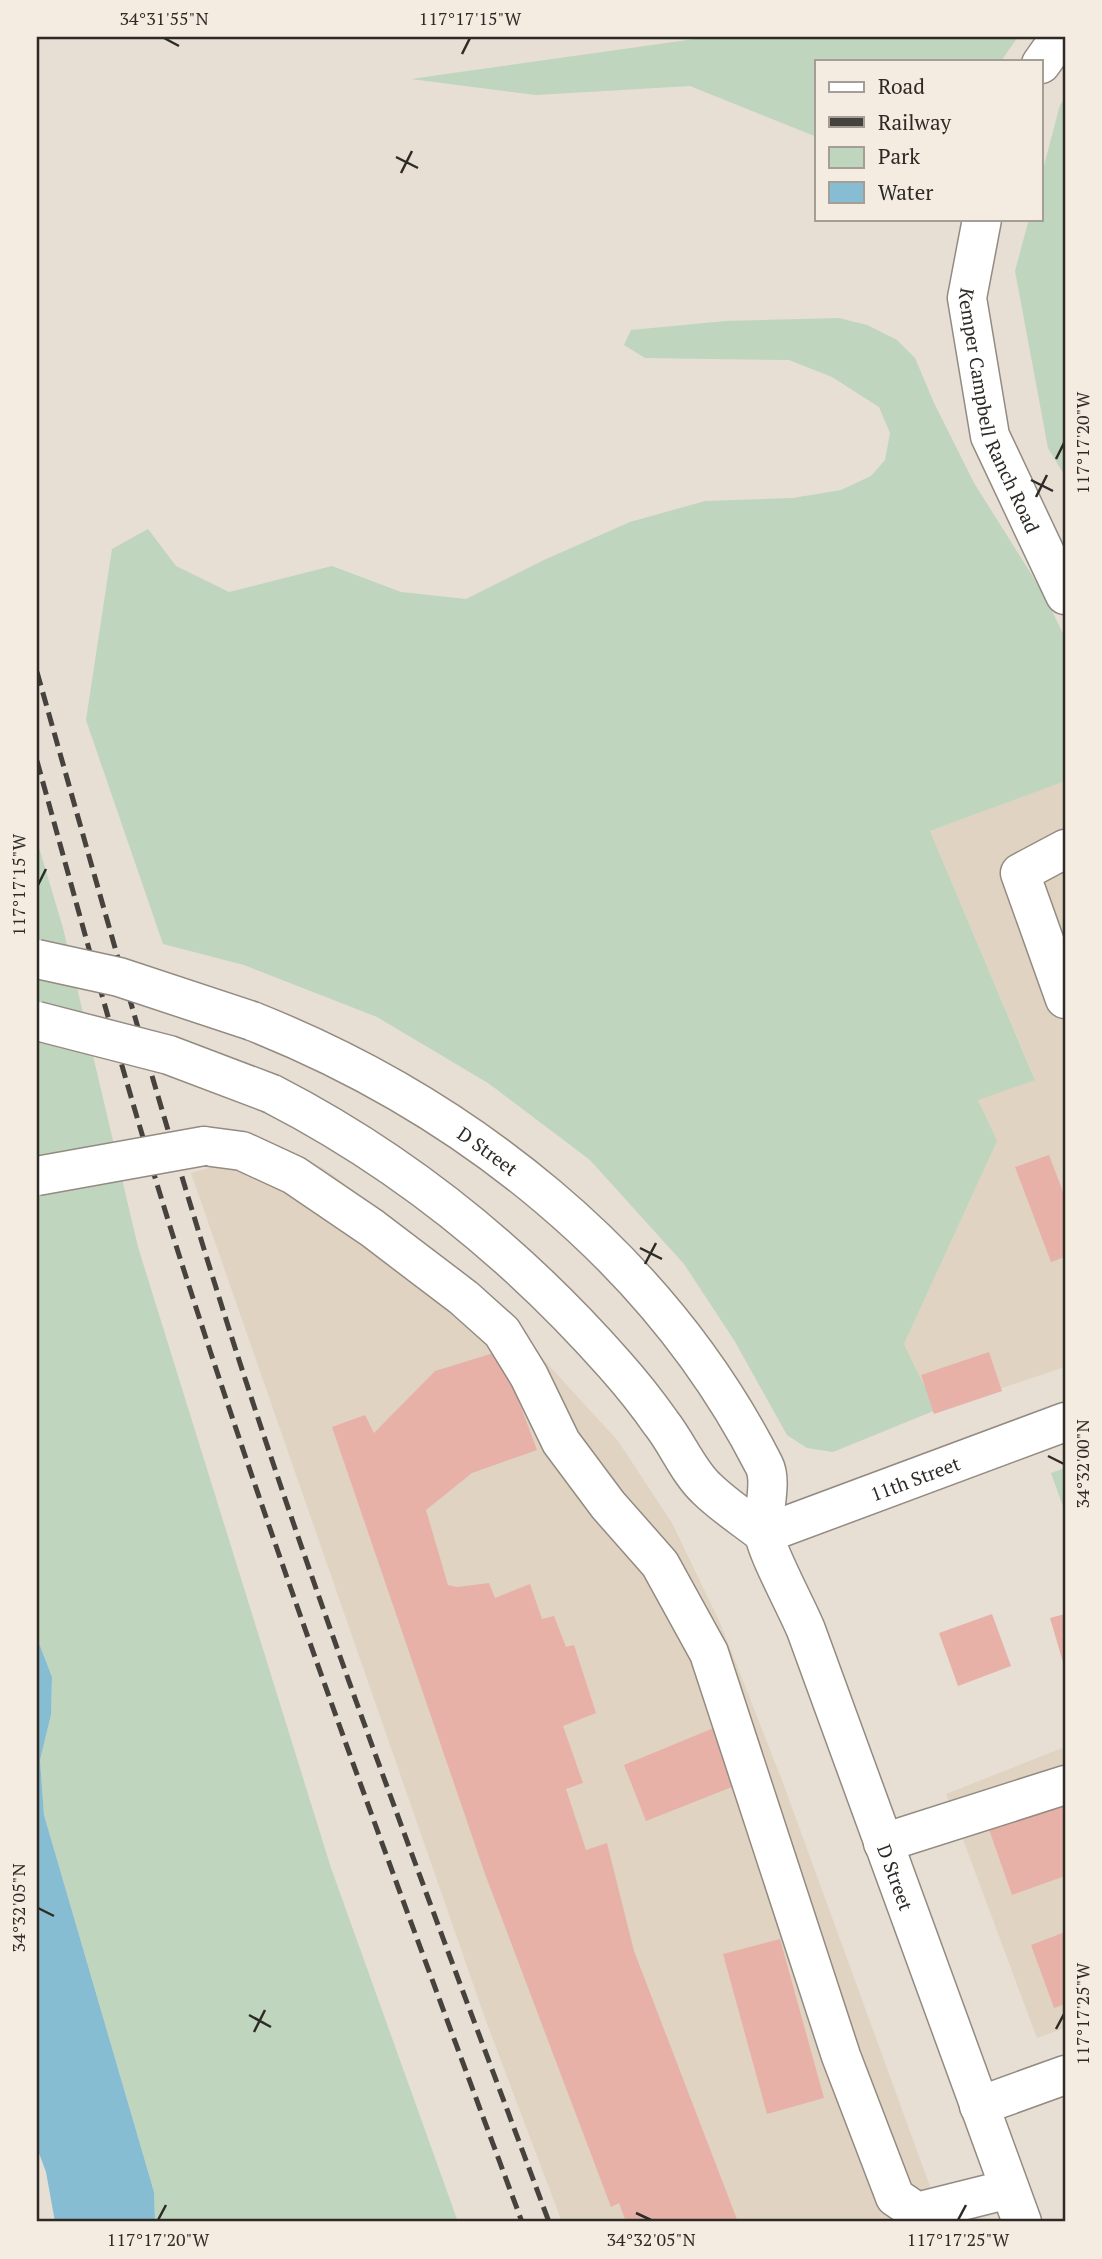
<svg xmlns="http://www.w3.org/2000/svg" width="1102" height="2259" font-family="'PT Serif',serif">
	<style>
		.built { fill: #e0d3c2 }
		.green { fill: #bfd5bd }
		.water { fill: #86bdd3 }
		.building { fill: #e7b1a8 }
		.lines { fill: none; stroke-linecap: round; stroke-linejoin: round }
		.minor-casing { stroke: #938b81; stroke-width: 41 }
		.major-casing { stroke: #938b81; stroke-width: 41 }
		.minor { stroke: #fff; stroke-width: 38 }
		.major { stroke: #fff; stroke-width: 38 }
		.rail { stroke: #46423d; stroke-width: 5; stroke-dasharray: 14 7; stroke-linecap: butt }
		.minor-bridge-casing { stroke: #938b81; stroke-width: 41; stroke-linecap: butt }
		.major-bridge-casing { stroke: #938b81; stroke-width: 41; stroke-linecap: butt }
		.minor-bridge { stroke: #fff; stroke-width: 38 }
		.major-bridge { stroke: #fff; stroke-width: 38 }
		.ticks { fill: none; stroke: #2e2b27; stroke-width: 2.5 }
		.labels { text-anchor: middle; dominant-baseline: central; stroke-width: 5; stroke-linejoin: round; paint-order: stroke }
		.street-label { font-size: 19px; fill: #2e2b27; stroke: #f4ebe1 }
		.neatline { fill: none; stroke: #2e2b27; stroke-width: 2.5 }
		.ticks-label { font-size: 18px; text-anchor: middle; fill: #2e2b27 }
	</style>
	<rect width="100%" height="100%" fill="#e7ded4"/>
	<g class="built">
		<path d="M1065,781V1367L936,1410L904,1344L995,1145L978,1099L1035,1079L930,831Z"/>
		<path d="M287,1149L326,1170L416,1237L523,1337L618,1441L672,1523L721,1625L783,1783L943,2222H562L486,2021L191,1173L219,1165L272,1179Z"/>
		<path d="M1065,1747V2028L1037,2038L946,1794Z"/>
	</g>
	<g class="green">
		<path d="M709,37H1018L1001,61H817V137L690,86L536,95L411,79Z"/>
		<path d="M1065,98V476L1048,448L1015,271L1029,219H1041V177L1060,105Z"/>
		<path d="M839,318L867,325L897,340L915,358L934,403L974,483L1045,596L1065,638V781L930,831L1035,1080L978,1100L997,1141L904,1344L936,1410L833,1452L807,1448L787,1435L734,1340L684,1264L590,1160L488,1083L377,1017L244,965L163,944L86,720L112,549L148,529L176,566L229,592L332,566L401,592L466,599L544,560L630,522L705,501L793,498L841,490L871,476L885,460L890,433L879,407L832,377L789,360L645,358L624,345L631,330L726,321Z"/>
		<path d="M37,841L63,928L138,1247L331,1868L458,2222H155L154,2192L44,1815L40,1760L51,1715L52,1677L37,1638Z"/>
		<path d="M1065,1468V1512L1051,1473Z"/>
	</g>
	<path class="water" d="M37,1638L52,1677L51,1715L40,1760L44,1815L154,2192L155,2222H55L46,2172L37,2148Z"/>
	<g class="building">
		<path d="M1049,1155L1065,1197V1257L1051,1262L1015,1167Z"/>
		<path d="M500,1351L537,1450L472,1473L426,1510L448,1585L457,1587L489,1583L495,1598L530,1584L542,1619L554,1616L566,1647L574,1645L596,1713L563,1726L583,1783L566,1789L586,1850L607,1843L634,1951L738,2222H626L619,2203L611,2207L485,1874L332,1427L365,1415L374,1433L435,1371Z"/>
		<path d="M989,1352L1002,1391L934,1414L921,1375Z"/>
		<path d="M992,1614L1011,1666L958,1686L939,1633Z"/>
		<path d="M1065,1614V1669L1050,1618Z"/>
		<path d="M721,1725L742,1783L646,1821L624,1765Z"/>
		<path d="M1065,1793V1876L1012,1895L986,1821Z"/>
		<path d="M1065,1932V2004L1054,2008L1031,1945Z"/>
		<path d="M780,1939L824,2098L767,2114L723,1954Z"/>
	</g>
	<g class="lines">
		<g class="minor-casing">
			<g id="minor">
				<path d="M1041,64L1060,37"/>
				<path id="s1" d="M982,219L967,298L990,436L1065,595"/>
				<path d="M1065,849L1020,873L1065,999"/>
				<path d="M204,1146L242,1151L294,1175L372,1228L464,1298L502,1332L529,1376L561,1442L608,1505L660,1564L709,1653L841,2056L895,2197L917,2212L1009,2189"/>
				<path id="s2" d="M764,1534L1065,1422"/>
				<path d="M883,1843L1065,1785"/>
				<path d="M979,2106L1065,2075"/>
			</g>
		</g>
		<g class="major-casing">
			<g id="major">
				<path id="s3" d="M252,1021C464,1105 659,1258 764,1465C773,1482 762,1513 764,1533C766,1551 797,1608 806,1630L1022,2222"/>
				<path d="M272,1094C402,1161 518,1255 615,1365C631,1383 647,1403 661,1423C677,1443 688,1471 706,1488C723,1505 745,1519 764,1534"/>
			</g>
		</g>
		<use href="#minor" class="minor"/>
		<use href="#major" class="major"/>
		<g class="rail">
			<path d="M37,672C107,919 175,1167 256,1412C346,1685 449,1953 549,2222"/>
			<path d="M37,761C86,937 133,1114 190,1289C291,1603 407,1912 522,2222"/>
		</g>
		<g class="minor-bridge-casing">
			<path id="minor-bridge" d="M37,1176L204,1146"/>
		</g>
		<g class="major-bridge-casing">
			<g id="major-bridge">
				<path d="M37,959L119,977L252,1021"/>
				<path d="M37,1021L169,1055L272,1094"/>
			</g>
		</g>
		<use href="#minor-bridge" class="minor-bridge"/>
		<use href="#major-bridge" class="major-bridge"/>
	</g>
	<path class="ticks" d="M164,38L179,46M462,54L470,38M396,157L418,168M401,173L412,151M1056,459L1064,443M1031,480L1053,491M1036,497L1047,475M38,885L46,869M640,1248L662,1259M645,1264L656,1243M1048,1456L1064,1464M38,1908L54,1916M249,2015L271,2027M1056,2029L1064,2014M254,2032L265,2010M636,2213L651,2220M158,2220L166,2205M958,2220L966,2205"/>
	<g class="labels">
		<g class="street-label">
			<text stroke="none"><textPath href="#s1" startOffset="198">Kemper Campbell Ranch Road</textPath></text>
			<text stroke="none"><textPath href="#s3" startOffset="270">D Street</textPath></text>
			<text stroke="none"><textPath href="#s2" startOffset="161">11th Street</textPath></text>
			<text stroke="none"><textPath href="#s3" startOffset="1130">D Street</textPath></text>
		</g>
	</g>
	<rect width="1102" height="2259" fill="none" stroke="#f4ebe1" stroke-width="77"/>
	<rect x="815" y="60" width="228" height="161" fill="#f4ebe1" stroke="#a59e97" stroke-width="2"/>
	<rect x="829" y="82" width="35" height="10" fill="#ffffff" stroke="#a59e97" stroke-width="2"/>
	<text x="878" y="94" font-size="21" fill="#2e2b27">Road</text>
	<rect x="829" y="117" width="35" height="10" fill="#46423d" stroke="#a59e97" stroke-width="2"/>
	<text x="878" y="130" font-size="21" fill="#2e2b27">Railway</text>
	<rect x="829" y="147" width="35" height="21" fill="#bfd5bd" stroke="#a59e97" stroke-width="2"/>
	<text x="878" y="164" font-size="21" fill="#2e2b27">Park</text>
	<rect x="829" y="182" width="35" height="21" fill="#86bdd3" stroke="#a59e97" stroke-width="2"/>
	<text x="878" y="200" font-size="21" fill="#2e2b27">Water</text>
	<rect x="38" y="38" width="1026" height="2182" class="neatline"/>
	<g class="ticks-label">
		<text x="164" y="25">34°31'55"N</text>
		<text x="470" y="25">117°17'15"W</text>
		<text transform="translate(1083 443) rotate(-90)" y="6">117°17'20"W</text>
		<text transform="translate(19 885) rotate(-90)" y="6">117°17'15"W</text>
		<text transform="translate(1083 1464) rotate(-90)" y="6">34°32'00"N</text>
		<text transform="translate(19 1908) rotate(-90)" y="6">34°32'05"N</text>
		<text transform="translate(1083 2014) rotate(-90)" y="6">117°17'25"W</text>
		<text x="158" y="2246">117°17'20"W</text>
		<text x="651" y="2246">34°32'05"N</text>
		<text x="958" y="2246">117°17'25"W</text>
	</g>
</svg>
